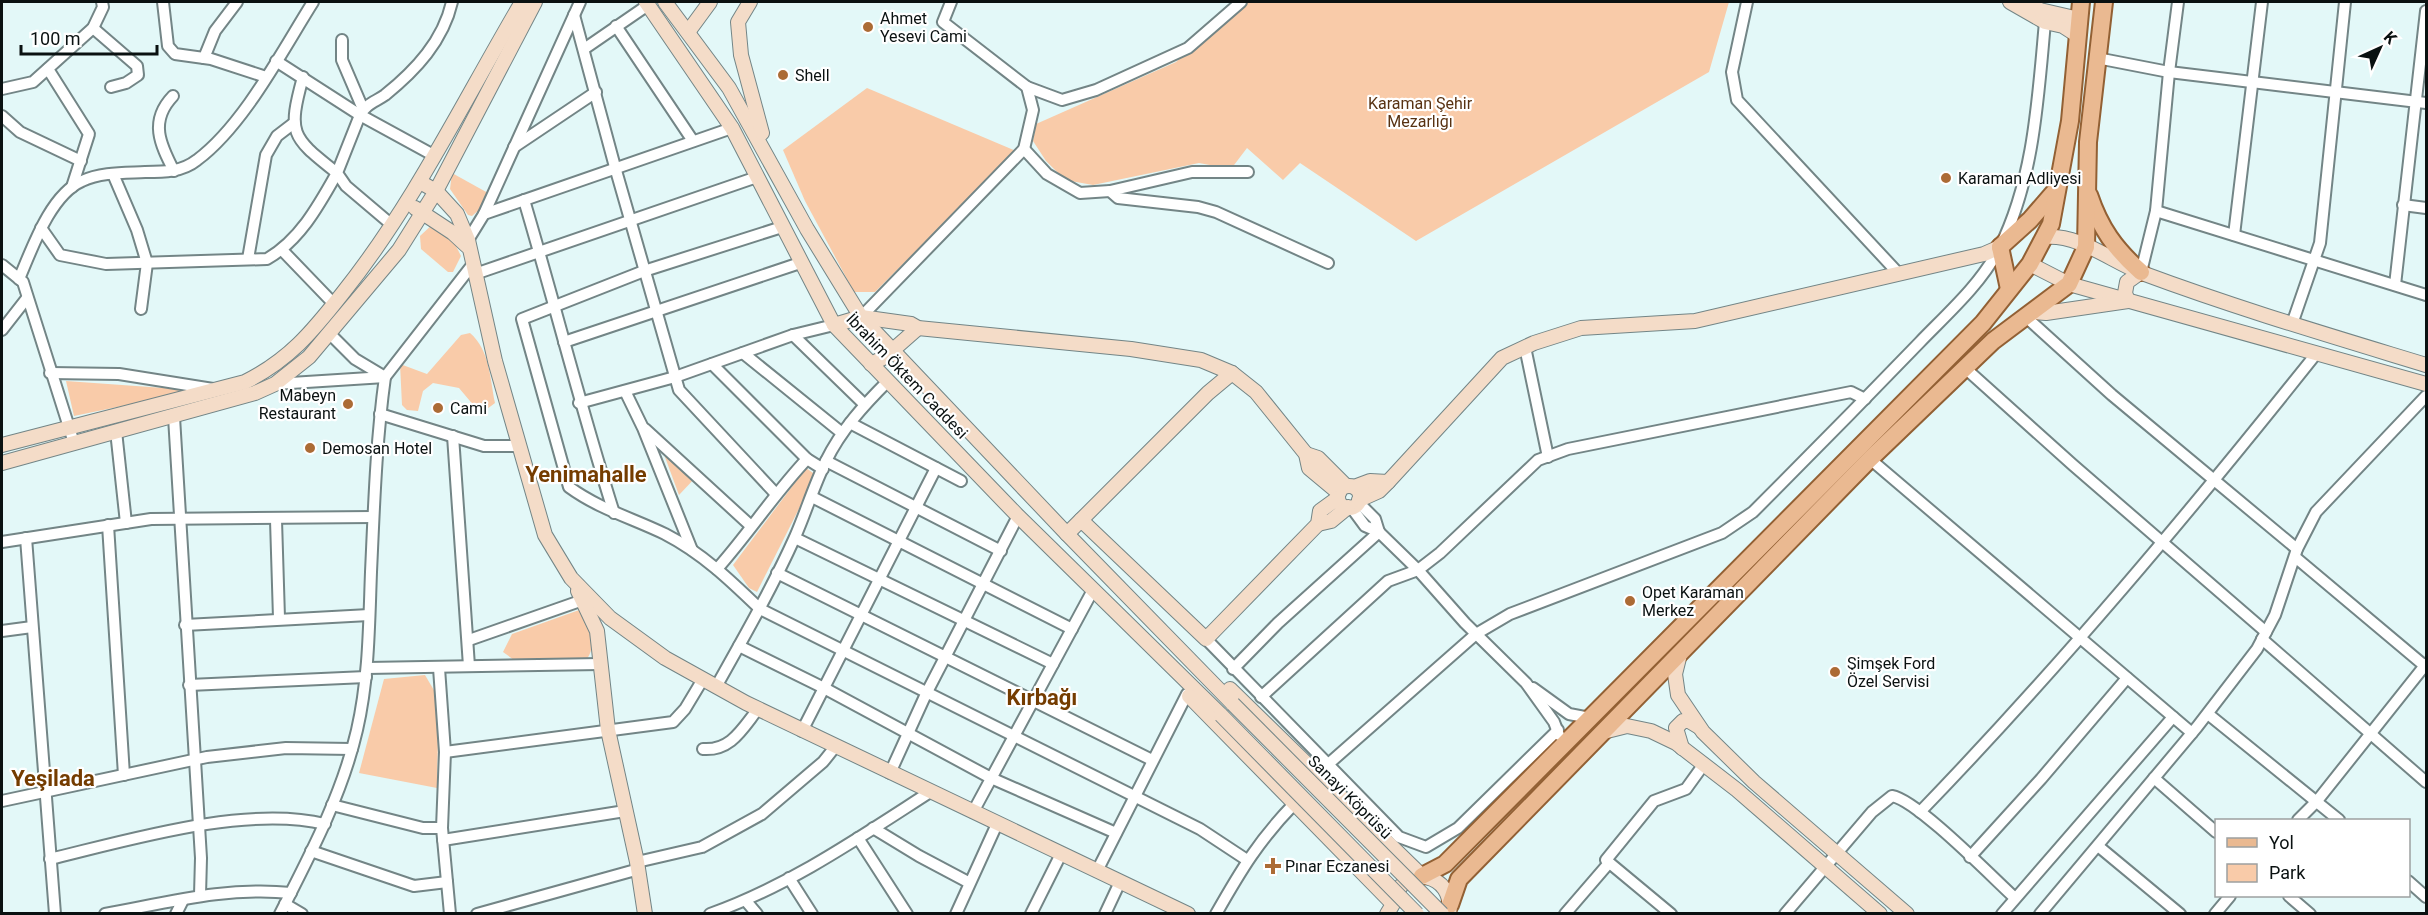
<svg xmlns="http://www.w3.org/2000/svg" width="2428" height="915" font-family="Roboto,sans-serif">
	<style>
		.green { fill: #f9cba9 }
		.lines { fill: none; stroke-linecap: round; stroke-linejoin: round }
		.street-casing { stroke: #738586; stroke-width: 14 }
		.secondary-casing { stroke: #738586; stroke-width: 16 }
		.primary-casing { stroke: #926034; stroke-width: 20 }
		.street { stroke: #fff; stroke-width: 10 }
		.secondary { stroke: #f4dcc8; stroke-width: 14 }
		.primary { stroke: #eab991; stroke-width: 16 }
		.secondary-bridge-casing { stroke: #738586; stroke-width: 16; stroke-linecap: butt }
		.secondary-bridge { stroke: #f4dcc8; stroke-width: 14 }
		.poi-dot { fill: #ac6b35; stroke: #fff; stroke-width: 2 }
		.labels { text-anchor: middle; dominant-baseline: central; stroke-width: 4.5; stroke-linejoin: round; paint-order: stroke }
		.poi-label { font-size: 16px; fill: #0a1111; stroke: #fff; text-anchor: start }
		.park-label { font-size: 16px; fill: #583212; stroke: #fff }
		.street-label { font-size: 16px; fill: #0a1111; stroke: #fff }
		.district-label { font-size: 22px; font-weight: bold; fill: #743c00; stroke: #fff }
	</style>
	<rect width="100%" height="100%" fill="#e3f8f8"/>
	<g class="green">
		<path d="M1244,2H1729L1709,72L1416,241L1300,163L1283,180L1247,148L1231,169L1199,163L1093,185L1065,180L1046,161L1033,141L1036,124L1176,62L1215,24Z"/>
		<path d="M867,88L1016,151L875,292H854L805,201L783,150Z"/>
		<path d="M452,173L488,193L480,209L472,216L468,215L450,189Z"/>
		<path d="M435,222L454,242L461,256L453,272H448L421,249L420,236Z"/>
		<path d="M470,333C490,350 490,379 495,403L483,412L475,407L459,388L433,383L423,391L418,411L407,410L402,405L400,364L427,374L461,335Z"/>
		<path d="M66,381L178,389L180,394L74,416Z"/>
		<path d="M662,449L695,478L679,495Z"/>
		<path d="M806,468L816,475L757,592L749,588L733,565Z"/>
		<path d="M582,609C587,624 598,644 587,659L514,660L503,652L512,634Z"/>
		<path d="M425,675L435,692L438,737L437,788L359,773L384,679Z"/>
	</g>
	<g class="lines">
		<g class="street-casing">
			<g id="street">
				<path d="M163,2L168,46L175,54L211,59L266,77"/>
				<path d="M1747,2L1732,72L1737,100L1899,274"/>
				<path d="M574,15L615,167L679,390L775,493"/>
				<path d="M616,26L693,141"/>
				<path d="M93,28L137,66L138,75L126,83L111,87"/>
				<path d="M342,40V60L363,109"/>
				<path d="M584,49L648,5"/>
				<path d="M204,58L215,31L237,2"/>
				<path d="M2097,58L2169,72L2426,103"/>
				<path d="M276,61L360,115L337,173L346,186L392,225"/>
				<path d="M48,69L89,134L72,187"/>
				<path d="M1027,87L1062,100L1096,90L1188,48L1241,2"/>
				<path d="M2,89L33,82L93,28L103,7L102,2"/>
				<path d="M173,96C149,121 160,144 174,171"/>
				<path d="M2,116L20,132L81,161"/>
				<path d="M514,147L596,92"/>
				<path d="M1024,149L1047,174L1080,193L1110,191L1192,172H1248"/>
				<path d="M435,156L360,115C366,104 375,102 385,95C416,70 443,41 452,2"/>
				<path d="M113,174L137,230L147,263L141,309"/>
				<path d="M1110,191L1118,198L1198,207L1216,212L1328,263"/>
				<path d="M524,200C555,304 581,409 614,513"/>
				<path d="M2403,205L2426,208"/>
				<path d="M2156,211L2426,295"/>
				<path d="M484,214L580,2"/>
				<path d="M782,227L644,271L522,319L569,487C599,509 632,518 665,534C702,553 731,581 760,609L1200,829L1247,860"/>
				<path d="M41,228L60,255L106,264L267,259C300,240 319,205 337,173C292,137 287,135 303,77"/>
				<path d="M2234,235L2262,2"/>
				<path d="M468,240L484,214L732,128"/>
				<path d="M282,250L334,304"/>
				<path d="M248,259L266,155L277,136L294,123"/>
				<path d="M2,265L23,282L74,443"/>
				<path d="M2141,272L2156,211L2169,72L2178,2"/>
				<path d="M475,274L757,177"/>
				<path d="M19,279C32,249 50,195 82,181C101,172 124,173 145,172C164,172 182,172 197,160C244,125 282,51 313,2"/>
				<path d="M2395,285L2426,11"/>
				<path d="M861,317L1024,149L1033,110L1027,87L943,22L951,2"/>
				<path d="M2026,317L2112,395L2297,549"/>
				<path d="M2292,324L2320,243L2345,2"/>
				<path d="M2,330L27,298"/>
				<path d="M793,335L864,404"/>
				<path d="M564,342L800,263"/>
				<path d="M1525,347L1548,457"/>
				<path d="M743,353L842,433"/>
				<path d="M712,364L807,459L823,469"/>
				<path d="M1965,368L2073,465L2266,632"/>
				<path d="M50,373L119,374L213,389"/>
				<path d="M275,384L385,377L473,264"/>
				<path d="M625,391L643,428L692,550"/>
				<path d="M579,403L675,377L793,335L834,325"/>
				<path d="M380,414L484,446H519"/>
				<path d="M174,417L201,858L200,895"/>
				<path d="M850,423L961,481"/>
				<path d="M645,429L751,526"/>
				<path d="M116,431L126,523"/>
				<path d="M453,436L469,666"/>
				<path d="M1870,459L2192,733"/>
				<path d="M826,461L1001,551"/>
				<path d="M812,497L1072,629"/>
				<path d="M1358,502L1375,519L1379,532"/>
				<path d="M1351,507L1365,526L1379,532L1418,570L1465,623L1526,683L1554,722L1559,735"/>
				<path d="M276,520L279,618"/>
				<path d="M108,525L124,775"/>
				<path d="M26,538L55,914"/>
				<path d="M795,538L1053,664"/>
				<path d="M2,542L151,519L373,517"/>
				<path d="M2295,557L2426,667"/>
				<path d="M717,569C749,533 774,494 807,459"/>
				<path d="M777,573L1152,760"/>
				<path d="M185,625L369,615"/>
				<path d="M2,631L32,627"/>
				<path d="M1206,639L1399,837L1426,847L1458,828L1558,730"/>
				<path d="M2262,639L2426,782"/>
				<path d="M469,640L583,600"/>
				<path d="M739,646L824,688L991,778L1116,833"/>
				<path d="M367,668L600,664"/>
				<path d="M439,668L445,752L442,828L450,914"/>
				<path d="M1233,669L1278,623L1379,532"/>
				<path d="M189,685L366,677"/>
				<path d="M716,687C744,637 772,588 795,537C806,512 814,485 826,461C841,430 864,405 888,381"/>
				<path d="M1533,688L1569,714L1590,718"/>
				<path d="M1261,697L1388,581L1418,570L1440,553L1538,460L1568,449L1851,392L1865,399"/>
				<path d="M2208,714L2339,820"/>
				<path d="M802,731L936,468"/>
				<path d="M703,749C731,751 742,729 758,709"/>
				<path d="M445,752L673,722L685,709L703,679"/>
				<path d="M890,773L926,694L1018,516"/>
				<path d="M1317,774L1476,634L1510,614L1722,533L1753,512C1809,456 1865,399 1920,342C1948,313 1980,285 1999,249C2034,180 2038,98 2045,22"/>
				<path d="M2154,778L2216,832"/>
				<path d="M2,801L207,757L286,748L352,749"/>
				<path d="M332,805L423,828H442"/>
				<path d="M973,812L1093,590"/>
				<path d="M1920,812C2061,666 2190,512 2316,354"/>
				<path d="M2298,820L2317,801L2426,664"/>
				<path d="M873,828L919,856L968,882"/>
				<path d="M858,838L907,914"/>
				<path d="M443,840L625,811"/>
				<path d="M2098,846L2180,914"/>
				<path d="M311,851L414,886L447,882"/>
				<path d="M1970,857L2041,779L2127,678"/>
				<path d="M50,859C129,840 245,805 325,824"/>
				<path d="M637,862L702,847L762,814L823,762L835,747"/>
				<path d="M1097,871L1187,694"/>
				<path d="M789,878L812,914"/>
				<path d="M2408,881L2426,897"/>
				<path d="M2289,896L2310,914"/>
				<path d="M746,901L757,914"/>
				<path d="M285,904L302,914"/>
				<path d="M105,914C166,903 228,886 291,893"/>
				<path d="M176,914L183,900"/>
				<path d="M280,914C310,855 342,795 357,730C369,678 369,625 371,572C374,507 376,442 385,377L355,359L329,333"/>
				<path d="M477,914L639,869"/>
				<path d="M710,914C789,886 860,837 930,792"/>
				<path d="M956,914L997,824"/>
				<path d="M1031,914L1061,854"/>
				<path d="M1105,914L1120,882"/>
				<path d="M1216,914C1241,870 1259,840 1294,804"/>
				<path d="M1565,914L1609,863"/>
				<path d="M1671,914L1606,860L1654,801L1686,789L1704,764"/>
				<path d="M1785,914L1872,812L1892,796C1917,800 1992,877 2015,898"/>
				<path d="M2002,914L2173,717"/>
				<path d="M2040,914L2197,727L2257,649L2275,615L2297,549L2316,512L2426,396"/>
				<path d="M2215,914L2230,896"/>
			</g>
		</g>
		<g class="secondary-casing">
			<g id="secondary">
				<path d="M646,2L732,128L834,325L1018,516L1221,715"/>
				<path d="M665,2L729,88L807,229L861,317L1067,534L1233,704"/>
				<path d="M750,2L738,22L741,55L762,133"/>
				<path d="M2010,2L2045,22L2063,26L2077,35"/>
				<path d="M2030,4L2040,10L2079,19"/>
				<path d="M688,32L710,2"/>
				<path d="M420,182L436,191L457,214L468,240L495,361L545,535L571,578L610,618L665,658L746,703L1188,914"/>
				<path d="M415,208L453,233L467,246"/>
				<path d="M2045,237C2079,234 2111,261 2142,273C2236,308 2331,336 2426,365"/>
				<path d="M2030,264L2069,284L2426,384"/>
				<path d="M2033,312L2046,313L2128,301L2125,293L2127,282L2141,272"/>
				<path d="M834,325L861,317L911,324L918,328L1131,349L1201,360L1232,373L1256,392L1306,454L1309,468L1339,493"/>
				<path d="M871,364L885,357L918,328"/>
				<path d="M2,445L245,382C289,360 312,332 342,294C414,204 464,100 522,2"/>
				<path d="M1306,454L1318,458L1346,486"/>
				<path d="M2,463L255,393L275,384L309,357L399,250L436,191L535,2"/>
				<circle cx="1349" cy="497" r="11"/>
				<path d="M1354,487L1370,481L1388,482"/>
				<path d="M1359,500L1379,491L1388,482L1502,358L1534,343L1581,328L1695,321L1984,254L2000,247"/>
				<path d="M1081,520L1208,393L1232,373"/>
				<path d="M1318,524L1331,521L1348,507"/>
				<path d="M1067,534L1081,520L1206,639L1318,524L1320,511L1338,498"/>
				<path d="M578,591L597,631L608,730L637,862L645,914"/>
				<path d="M1680,654L1675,674L1678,695L1703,732L1754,782L1907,914"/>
				<path d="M1230,689L1422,876"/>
				<path d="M1189,696L1393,904L1387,914"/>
				<path d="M1603,732L1627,726L1651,731L1676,743L1737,790L1880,914"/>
				<path d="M1682,748L1676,728L1683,721H1689L1699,727"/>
				<path d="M1393,903C1401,862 1456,872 1449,914"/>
			</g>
		</g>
		<g class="primary-casing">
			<g id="primary">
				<path d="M2089,195C2100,228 2115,249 2141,272"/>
				<path d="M2000,247L2030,220L2056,190"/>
				<path d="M2000,247L2009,289"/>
				<path d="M1422,876L1445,864L1983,323L2030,264L2051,224L2070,121L2081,2"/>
				<path d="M1450,905L1459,879L1870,459L1993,341L2069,284L2086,247L2088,142L2104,2"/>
			</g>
		</g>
		<use href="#street" class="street"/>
		<use href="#secondary" class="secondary"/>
		<use href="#primary" class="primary"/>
		<g class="secondary-bridge-casing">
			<g id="secondary-bridge">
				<path d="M1233,704L1442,914"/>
				<path d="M1221,715L1417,914"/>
			</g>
		</g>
		<use href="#secondary-bridge" class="secondary-bridge"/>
	</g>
	<g class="poi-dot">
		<circle cx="868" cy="27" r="6"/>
		<circle cx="783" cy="75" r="6"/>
		<circle cx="1946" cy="178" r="6"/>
		<circle cx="348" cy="404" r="6"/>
		<circle cx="438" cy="408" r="6"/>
		<circle cx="310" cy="448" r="6"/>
		<circle cx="1630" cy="601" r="6"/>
		<circle cx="1835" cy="672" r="6"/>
		<path d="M1270 857h6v6h6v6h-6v6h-6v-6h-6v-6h6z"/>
	</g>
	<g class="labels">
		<g class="poi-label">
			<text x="880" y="18">Ahmet<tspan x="880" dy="18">Yesevi Cami</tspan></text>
			<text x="795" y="75">Shell</text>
			<text x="1958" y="178">Karaman Adliyesi</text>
			<text x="336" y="395" text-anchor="end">Mabeyn<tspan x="336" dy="18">Restaurant</tspan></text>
			<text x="450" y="408">Cami</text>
			<text x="322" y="448">Demosan Hotel</text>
			<text x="1642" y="592">Opet Karaman<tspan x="1642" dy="18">Merkez</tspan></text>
			<text x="1847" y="663">Şimşek Ford<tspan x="1847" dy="18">Özel Servisi</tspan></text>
			<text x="1285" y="866">Pınar Eczanesi</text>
		</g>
		<g class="park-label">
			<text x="1420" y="103">Karaman Şehir<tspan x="1420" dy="18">Mezarlığı</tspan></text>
		</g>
		<g class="street-label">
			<text transform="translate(907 376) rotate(46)">İbrahim Öktem Caddesi</text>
			<text transform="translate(1350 797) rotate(45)">Sanayi Köprüsü</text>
		</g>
		<g class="district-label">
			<text x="586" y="474">Yenimahalle</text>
			<text x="1042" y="697">Kırbağı</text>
			<text x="53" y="778">Yeşilada</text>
		</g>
	</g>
	<rect width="2428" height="915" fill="none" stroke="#0a1111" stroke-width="6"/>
	<rect x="2215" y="819" width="195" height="78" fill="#ffffff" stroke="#9da0a0" stroke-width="1.5"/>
	<rect x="2227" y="838" width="30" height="9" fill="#eab991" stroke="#9da0a0" stroke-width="1.5"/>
	<text x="2269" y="849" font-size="18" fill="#0a1111">Yol</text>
	<rect x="2227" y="864" width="30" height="18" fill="#f9cba9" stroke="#9da0a0" stroke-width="1.5"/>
	<text x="2269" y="879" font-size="18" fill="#0a1111">Park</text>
	<g transform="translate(2380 48) rotate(45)" stroke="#ffffff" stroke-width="4.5" paint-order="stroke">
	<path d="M0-4.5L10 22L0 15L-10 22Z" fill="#0a1111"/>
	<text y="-9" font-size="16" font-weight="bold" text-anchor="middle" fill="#0a1111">K</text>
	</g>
	<path d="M21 45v9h136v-9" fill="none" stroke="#0a1111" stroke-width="3"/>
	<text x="30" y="45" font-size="18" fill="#0a1111" stroke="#ffffff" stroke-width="4.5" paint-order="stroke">100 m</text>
</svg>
